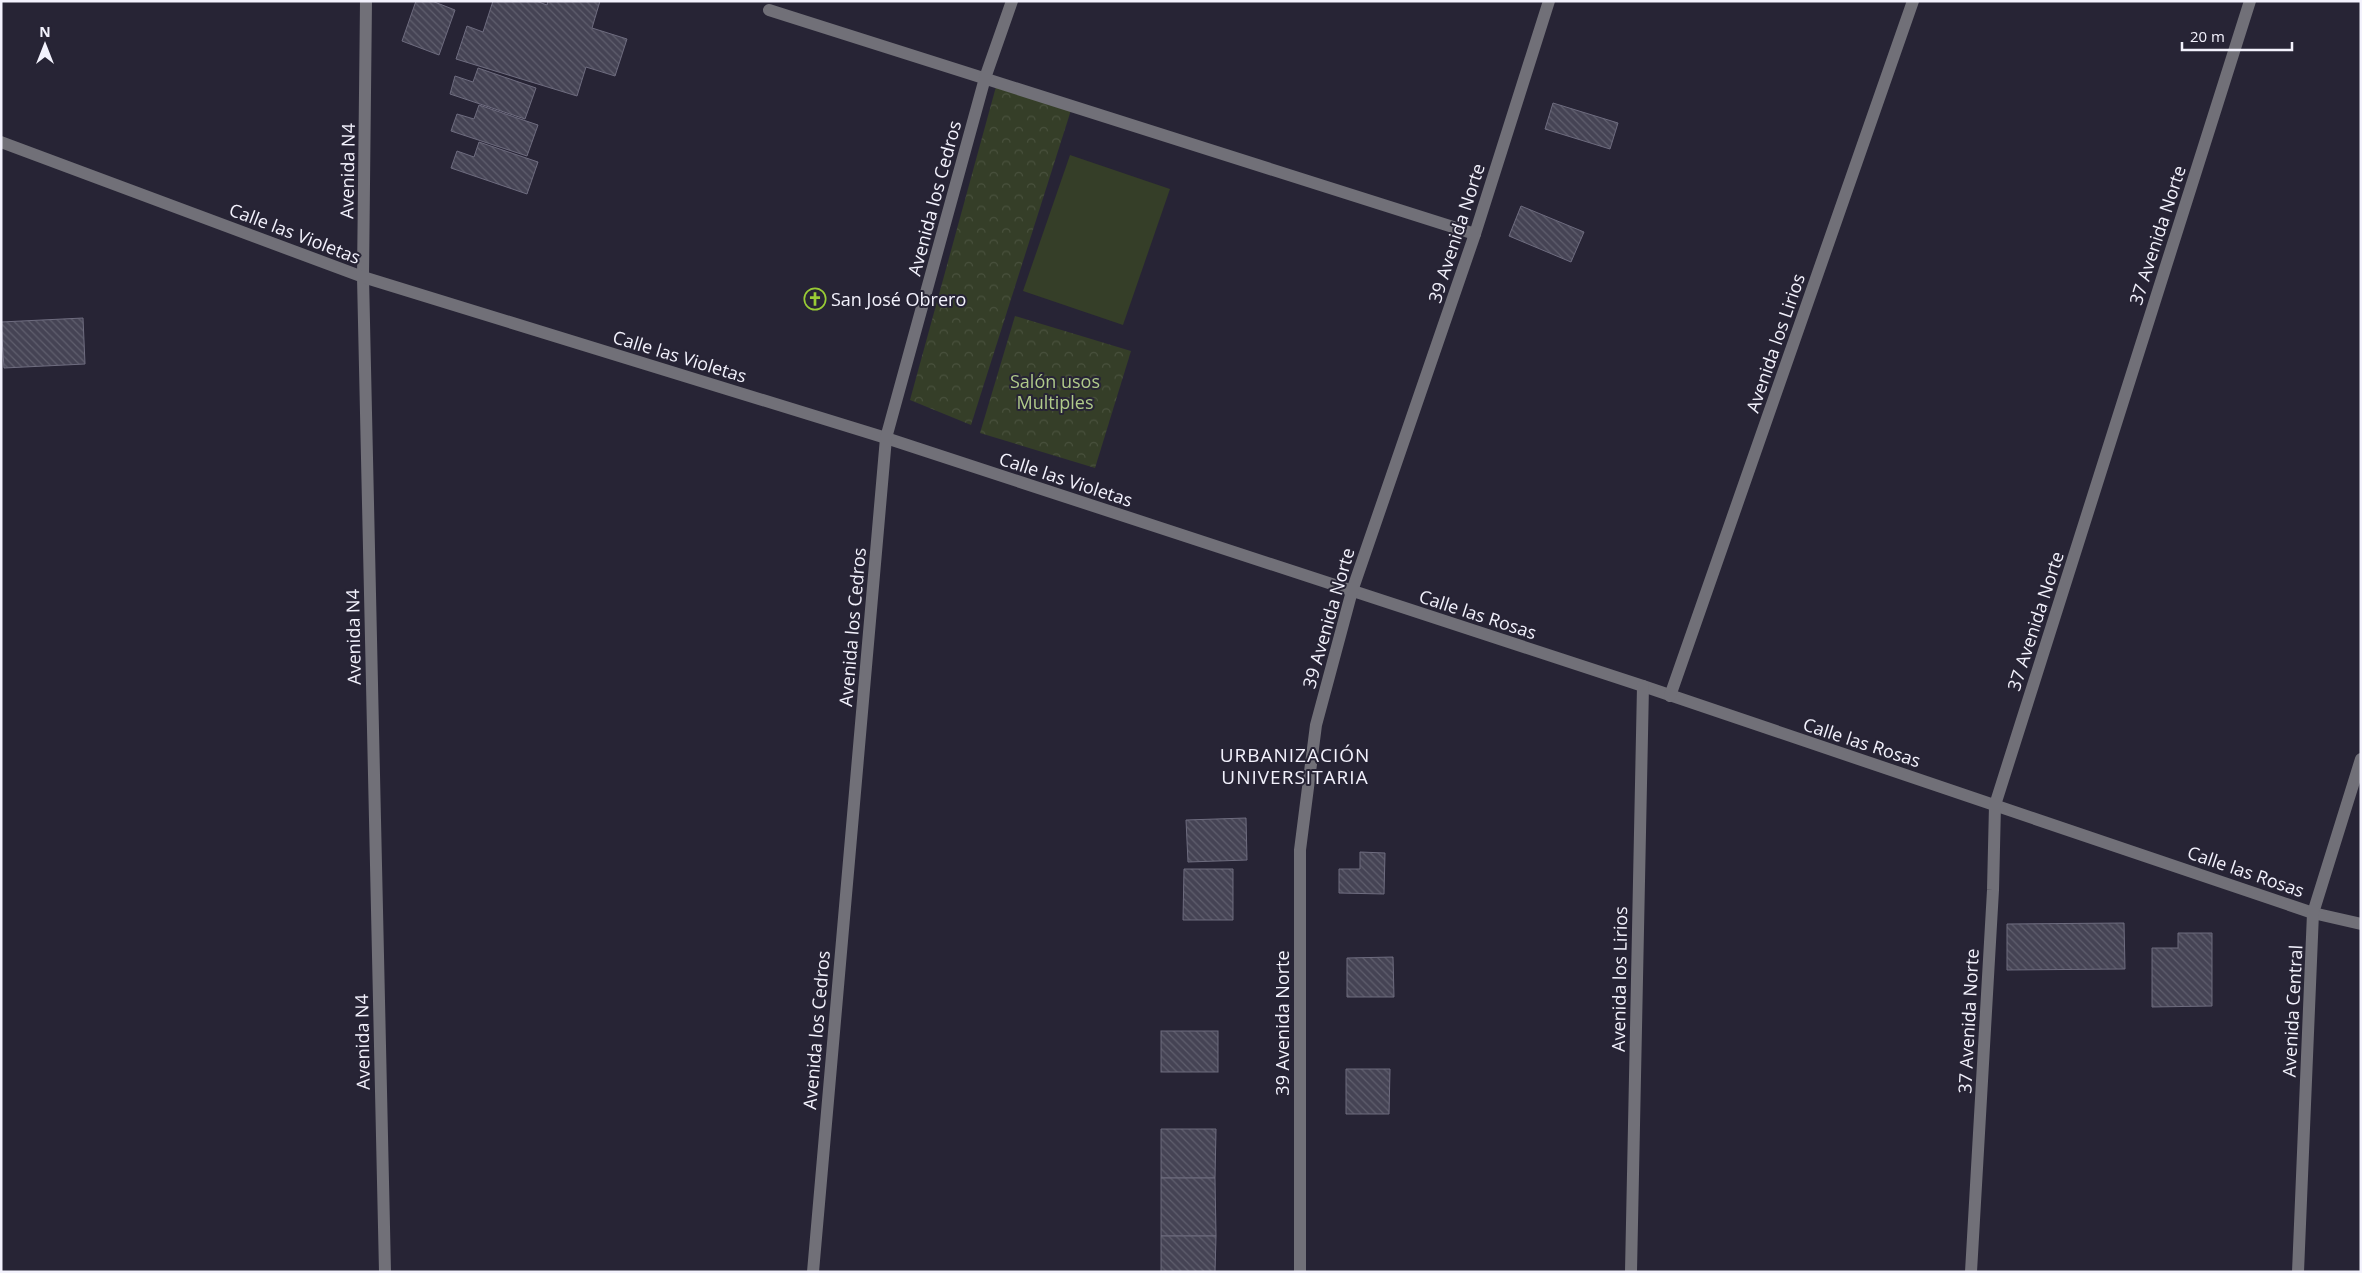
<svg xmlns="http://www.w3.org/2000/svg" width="2362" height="1273" font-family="'Open Sans',sans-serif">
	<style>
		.park { fill: url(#park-crowns) }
		.garden { fill: #353e28 }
		.building { fill: url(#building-back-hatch); stroke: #6e6c7f }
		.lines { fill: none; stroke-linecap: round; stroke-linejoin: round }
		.minor { stroke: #717078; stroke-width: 12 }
		.labels { text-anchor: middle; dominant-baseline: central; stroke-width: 4; stroke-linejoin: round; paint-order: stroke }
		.street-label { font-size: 18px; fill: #f3f2fd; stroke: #272435 }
		.poi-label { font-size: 18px; fill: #f3f2fd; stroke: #272435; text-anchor: start }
		.park-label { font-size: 18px; fill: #b0ca8a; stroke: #272435 }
		.neighbourhood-label { font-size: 19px; letter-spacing: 1px; fill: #f3f2fd; stroke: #272435 }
	</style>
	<defs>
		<pattern id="park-crowns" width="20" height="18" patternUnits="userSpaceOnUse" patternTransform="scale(1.25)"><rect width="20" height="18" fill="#353e28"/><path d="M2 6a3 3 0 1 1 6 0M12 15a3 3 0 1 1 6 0" fill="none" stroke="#49513d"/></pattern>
		<pattern id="building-back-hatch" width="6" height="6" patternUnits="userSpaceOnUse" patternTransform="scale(1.25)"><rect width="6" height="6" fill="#454354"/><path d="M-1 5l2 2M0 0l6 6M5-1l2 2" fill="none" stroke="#605f6e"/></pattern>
	</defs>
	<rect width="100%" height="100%" fill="#272435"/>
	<g class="park">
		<path d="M997,83L1072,107L971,425L910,400Z"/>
		<path d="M1015,316L1131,351L1095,468L980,433Z"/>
	</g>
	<path class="garden" d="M1070,155L1170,189L1123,325L1023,291Z"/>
	<g class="building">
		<path d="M416,1H432L455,10L439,55L402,41Z"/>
		<path d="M493,1H536L547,5L548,1H600L592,28L627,39L615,76L586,67L577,96L456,59L467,26L483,32Z"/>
		<path d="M478,68L536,88L525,119L450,94L455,76L473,82Z"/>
		<path d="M1553,103L1618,123L1610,149L1545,129Z"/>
		<path d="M479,105L538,125L527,156L451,131L457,114L474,119Z"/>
		<path d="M479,142L538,162L527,194L451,168L457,151L474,157Z"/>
		<path d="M1521,206L1584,232L1571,262L1509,236Z"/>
		<path d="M83,318L85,364L4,368L1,322Z"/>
		<path d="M1246,818L1247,860L1188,862L1186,820Z"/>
		<path d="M1360,852L1385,853L1384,894L1339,893V869H1360Z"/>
		<path d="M1184,869H1233V920H1183Z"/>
		<path d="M2124,923L2125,969L2007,970V924Z"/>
		<path d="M2178,933H2212V1006L2152,1007V948H2178Z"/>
		<path d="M1393,957L1394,997H1347V958Z"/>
		<rect x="1161" y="1031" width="57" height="41"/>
		<path d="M1346,1069H1390L1389,1114H1346Z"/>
		<path d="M1161,1129H1216L1215,1178H1161Z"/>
		<path d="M1161,1178H1215L1216,1236H1161Z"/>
		<path d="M1161,1236H1216L1215,1272H1161Z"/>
	</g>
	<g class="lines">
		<g class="minor">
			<path d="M366,1L363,277L385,1272"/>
			<path d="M769,10L1475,234"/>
			<path d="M1,142L363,277L886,438L1643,686L2313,913L2361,924"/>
			<path d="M1670,696L1913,1"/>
			<path d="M813,1272L886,438L985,78L1012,1"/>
			<path d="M1300,1272V850L1316,725L1352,591L1475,234L1549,1"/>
			<path d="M1631,1272L1643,686"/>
			<path d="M1971,1272L1993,890L1995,805L2250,1"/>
			<path d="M2298,1272L2313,913L2361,759"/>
		</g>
	</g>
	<defs>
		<g id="church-ring" transform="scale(1.125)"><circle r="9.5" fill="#272435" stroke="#99cb35" stroke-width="1.5"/><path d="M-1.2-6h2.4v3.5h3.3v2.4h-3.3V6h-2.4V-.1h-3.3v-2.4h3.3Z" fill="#99cb35"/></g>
	</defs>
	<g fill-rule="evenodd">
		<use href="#church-ring" x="815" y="299"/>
	</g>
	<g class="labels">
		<g class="street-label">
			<text transform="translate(347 171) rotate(-89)">Avenida N4</text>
			<text transform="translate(934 198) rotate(-75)">Avenida los Cedros</text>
			<text transform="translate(295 233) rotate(21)">Calle las Violetas</text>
			<text transform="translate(1456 233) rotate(-72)">39 Avenida Norte</text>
			<text transform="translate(2157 235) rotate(-72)">37 Avenida Norte</text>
			<text transform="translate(1775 343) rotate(-71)">Avenida los Lirios</text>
			<text transform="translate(680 356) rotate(17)">Calle las Violetas</text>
			<text transform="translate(1066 479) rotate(18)">Calle las Violetas</text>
			<text transform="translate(1478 614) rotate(18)">Calle las Rosas</text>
			<text transform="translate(1328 618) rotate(-74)">39 Avenida Norte</text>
			<text transform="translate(2035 621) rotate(-72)">37 Avenida Norte</text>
			<text transform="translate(852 627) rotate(-85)">Avenida los Cedros</text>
			<text transform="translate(353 637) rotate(-91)">Avenida N4</text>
			<text transform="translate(1862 742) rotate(18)">Calle las Rosas</text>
			<text transform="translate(2246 871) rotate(19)">Calle las Rosas</text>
			<text transform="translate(1619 979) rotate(-89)">Avenida los Lirios</text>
			<text transform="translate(2292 1011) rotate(-87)">Avenida Central</text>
			<text transform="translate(1968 1021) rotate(-87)">37 Avenida Norte</text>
			<text transform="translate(1282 1023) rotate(-90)">39 Avenida Norte</text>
			<text transform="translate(816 1030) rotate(-85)">Avenida los Cedros</text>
			<text transform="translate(362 1042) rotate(-91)">Avenida N4</text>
		</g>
		<g class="poi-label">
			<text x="831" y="299">San José Obrero</text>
		</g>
		<g class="park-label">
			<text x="1055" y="381">Salón usos<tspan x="1055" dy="21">Multiples</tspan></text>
		</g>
		<g class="neighbourhood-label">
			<text x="1295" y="755">URBANIZACIÓN<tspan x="1295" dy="22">UNIVERSITARIA</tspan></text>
		</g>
	</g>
	<rect width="2362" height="1273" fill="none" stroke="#f3f2fd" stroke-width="5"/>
	<g transform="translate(45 45)" stroke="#272435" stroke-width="4" paint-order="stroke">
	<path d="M0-4L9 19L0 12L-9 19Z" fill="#f3f2fd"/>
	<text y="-8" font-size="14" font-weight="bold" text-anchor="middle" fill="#f3f2fd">N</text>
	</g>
	<path d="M2182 42v8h110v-8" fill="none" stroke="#f3f2fd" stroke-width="2.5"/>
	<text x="2190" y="42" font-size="15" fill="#f3f2fd" stroke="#272435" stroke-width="4" paint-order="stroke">20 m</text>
</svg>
